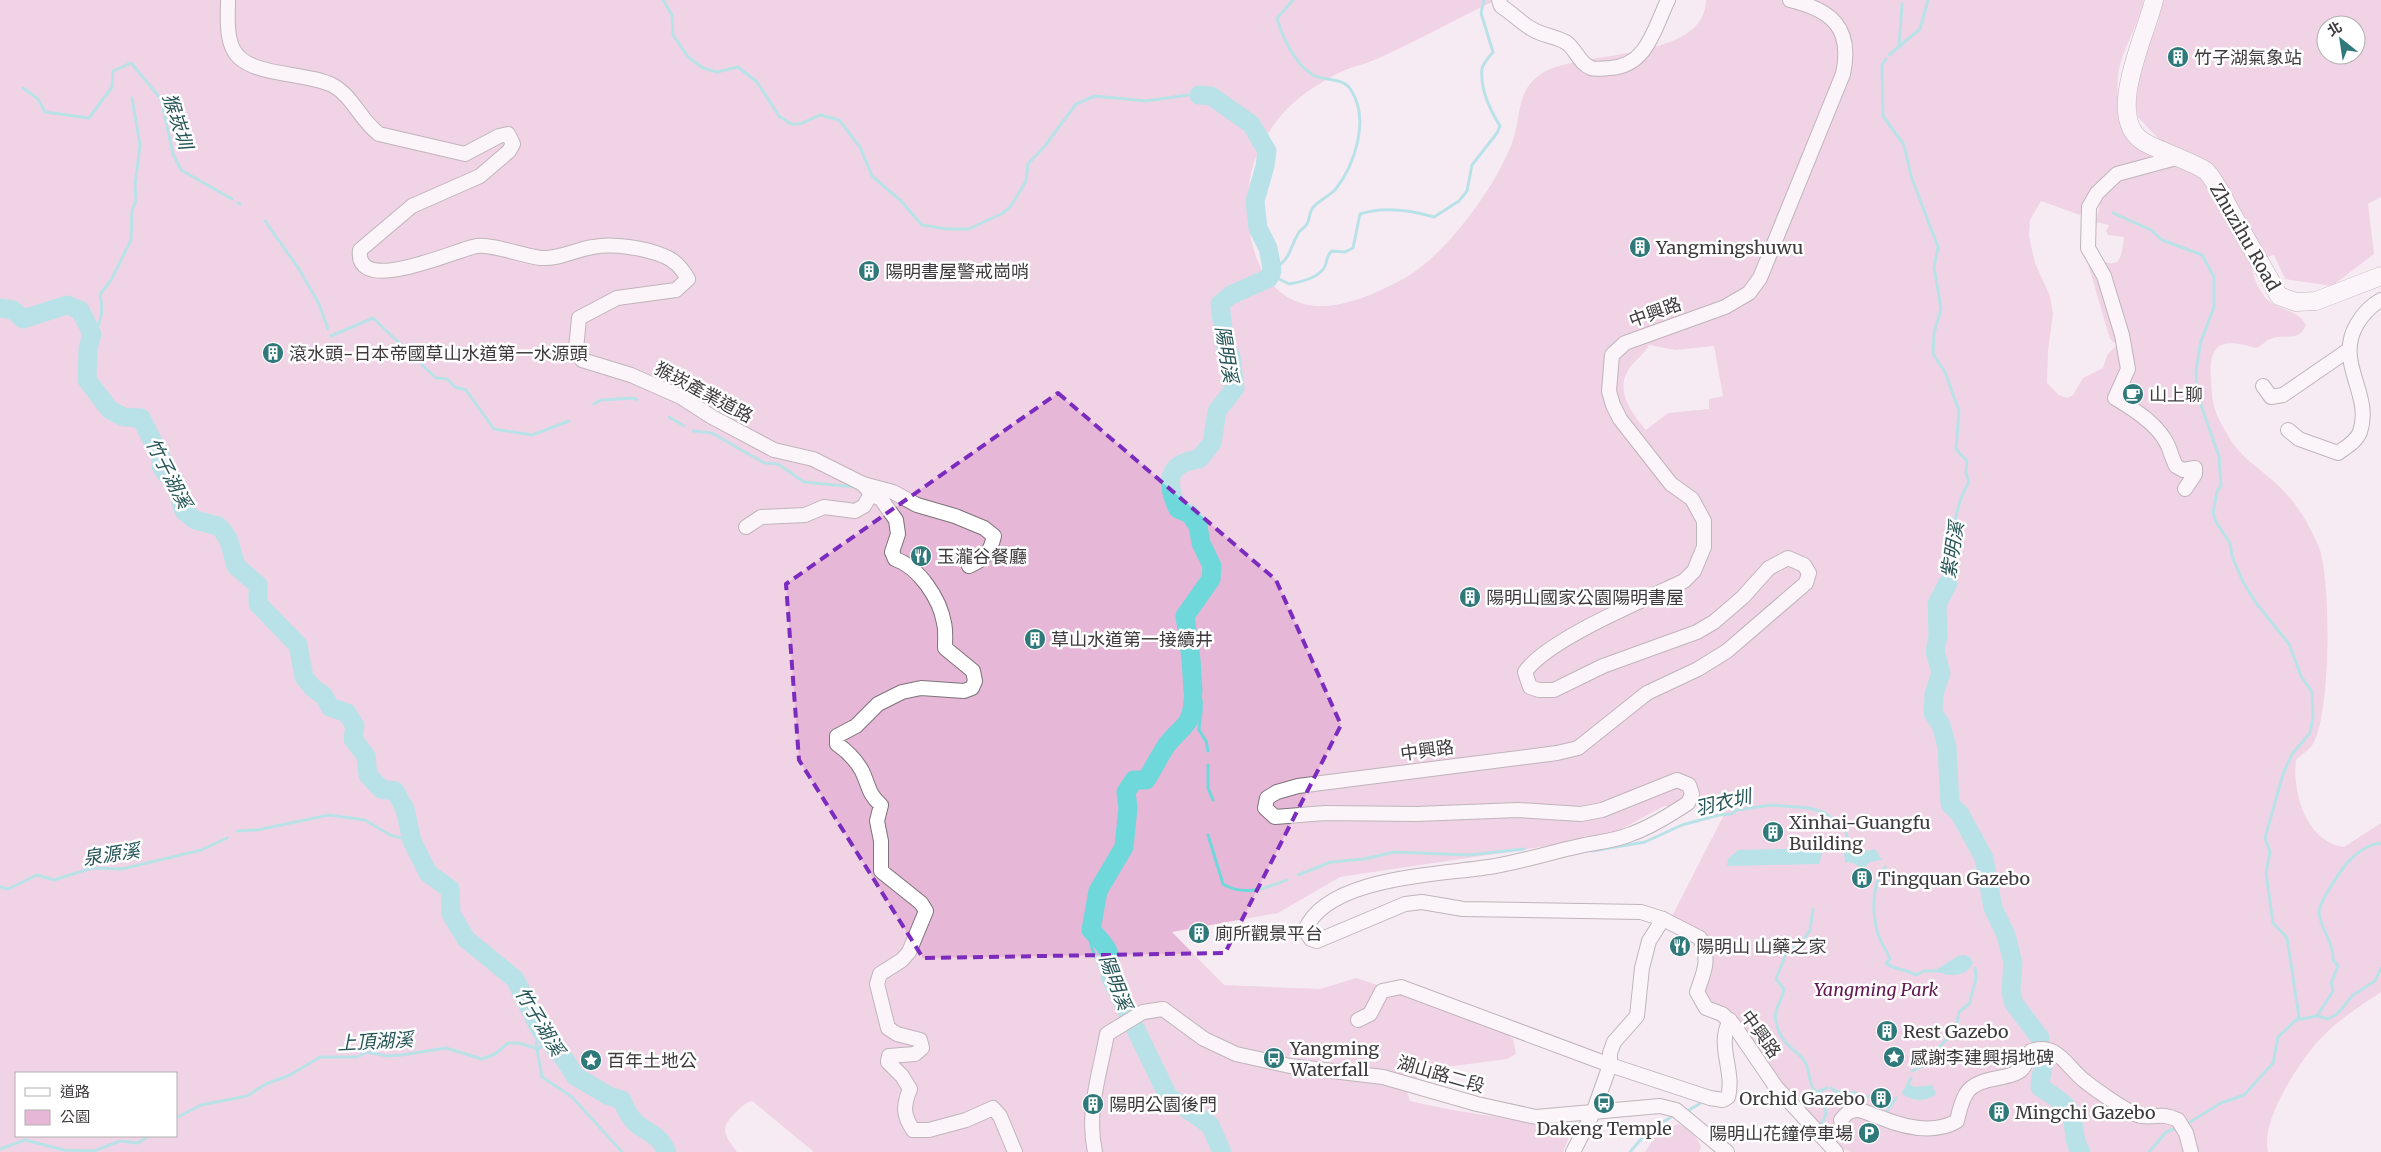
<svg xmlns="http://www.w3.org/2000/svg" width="2381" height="1152" font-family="Merriweather,'Noto Sans TC',serif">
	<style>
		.green { fill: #e6b7d6; fill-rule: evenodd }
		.water { fill: #6ed8db }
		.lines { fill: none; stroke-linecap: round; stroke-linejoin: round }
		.stream { stroke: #6ed8db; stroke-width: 3 }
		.river { stroke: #6ed8db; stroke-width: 19 }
		.minor-casing { stroke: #7d7379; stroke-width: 16 }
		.major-casing { stroke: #7d7379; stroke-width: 19 }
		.minor { stroke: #fff; stroke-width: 14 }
		.major { stroke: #fff; stroke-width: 18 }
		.marked { fill: none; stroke: #7b2cbf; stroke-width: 4; stroke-dasharray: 10 6; stroke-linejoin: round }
		.labels { text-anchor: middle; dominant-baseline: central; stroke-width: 5; stroke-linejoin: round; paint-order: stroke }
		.poi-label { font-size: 18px; fill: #3e3a3d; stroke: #fff; text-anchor: start }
		.street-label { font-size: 18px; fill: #3e3a3d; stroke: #fff }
		.park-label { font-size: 18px; font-style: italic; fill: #631650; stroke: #fff }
		.water-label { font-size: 19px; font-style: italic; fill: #265557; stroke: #fff }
	</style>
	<rect width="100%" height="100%" fill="#f7ebf3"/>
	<g class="green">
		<path d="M0,0H1496C1456,19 1417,41 1377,59C1366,64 1354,66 1343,71C1325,79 1302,94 1288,108C1270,126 1254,154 1250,179C1243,224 1252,290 1304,304C1335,312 1373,295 1401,280C1444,258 1495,188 1512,143C1522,116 1515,89 1544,72C1584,50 1705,61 1706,0H2144C2139,23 2126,43 2120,65C2112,97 2123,140 2152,157L2151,161L2108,175L2094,184L2080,215L2041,201L2030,220L2029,236L2035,263L2050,296L2053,314L2048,351L2047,383L2059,395L2067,398L2073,395L2083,378L2103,368L2107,355L2117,345L2110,339L2089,267L2101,260C2122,271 2122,252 2124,237L2108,235L2106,231L2109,225L2096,222L2100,203L2118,180L2172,163L2162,143L2138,117L2133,95L2139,70L2158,22L2162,0H2381V197L2368,204L2374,254L2332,286L2285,279L2274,255L2251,263C2252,276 2260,294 2270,302C2283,311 2298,310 2306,325C2299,342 2288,334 2273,338C2267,339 2262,346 2256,348C2222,338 2208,342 2211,380C2212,393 2212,405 2218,417C2225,432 2235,449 2248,460C2272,480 2286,489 2303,516C2309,526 2316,539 2320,550C2331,585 2331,713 2313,744C2309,750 2301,755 2296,760C2292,792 2306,842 2344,847L2381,823V992C2360,1006 2337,1021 2320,1039C2299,1062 2260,1121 2268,1152H1850L1838,1146L1703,998L1707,944L1671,918L1728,807L1664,806L1607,837L1340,877L1278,913L1172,932L1224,985L1320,989L1356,978L1414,997L1503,1031L1513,1039L1516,1054L1507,1059L1431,1069L1418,1076L1406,1089L1410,1101C1462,1113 1514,1121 1567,1122L1573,1127L1563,1152H814L752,1101C745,1103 741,1107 736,1112C719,1129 724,1134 737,1152H0ZM2326,25H2356V55H2326ZM1649,345L1675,350L1714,346L1723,396L1709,399V409L1668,413L1646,430C1631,412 1613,389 1631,366C1637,359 1644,354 1649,345ZM16,1073H176V1136H16Z"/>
		<path d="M1678,1124C1690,1129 1696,1135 1701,1147L1699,1152H1645L1658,1132Z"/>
	</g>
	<g class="water">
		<path d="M1851,839C1859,849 1863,853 1875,849L1882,860L1870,862L1863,869L1853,863L1845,862L1844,853L1848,851L1851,846L1847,842Z"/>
		<path d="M1824,848L1819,864L1727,866L1728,859L1738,850Z"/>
		<path d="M1964,955L1970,957L1973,963C1967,977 1949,977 1938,972L1937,969L1958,956Z"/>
		<path d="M1909,1083L1914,1087L1932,1085L1936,1094C1926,1103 1910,1101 1901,1093Z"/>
	</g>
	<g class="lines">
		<g class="stream">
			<path d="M663,0L672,15L673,35L688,57L703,68L717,72L738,67L757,82L779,116L791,124H800L820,115L839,120L860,147L872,176L901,201L922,225L947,229H969L1003,213L1011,206L1026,181L1028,164L1044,147L1076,104L1095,96L1146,101L1188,95"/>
			<path d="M1899,48L1902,4"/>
			<path d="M1889,55L1920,29L1928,0"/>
			<path d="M1886,59L1882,65L1883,116L1904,145L1911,176L1938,247L1934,267L1941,309L1934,333L1933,354L1945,372L1959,411L1956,449L1967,461L1966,473L1969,482C1951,511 1952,550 1948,583"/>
			<path d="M23,88L38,99L45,112L89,118L112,87L113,71L131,63L161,99L173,154L181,170L232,199"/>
			<path d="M238,203L240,204"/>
			<path d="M2113,213L2151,230L2162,240L2202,255L2214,277V307L2201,341L2196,370L2197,394L2219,456L2221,486L2217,491L2213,513L2216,522L2230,543L2232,556L2243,582L2256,603L2289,644L2301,676L2312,692L2313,718L2310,733L2292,754L2283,774L2265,838L2270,852L2266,873L2273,923L2287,938L2299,1017L2278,1037L2273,1063L2244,1095L2221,1103L2185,1125"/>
			<path d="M265,221L299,269L319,304L328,329"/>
			<path d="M1272,271C1294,255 1287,252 1299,232C1302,229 1305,227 1307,224C1310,219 1309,213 1312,209C1317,201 1328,197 1335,190C1355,165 1370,119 1351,90C1343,77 1324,81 1313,75C1295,64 1282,37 1277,18L1293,0"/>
			<path d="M1271,275L1289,284C1301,282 1320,278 1325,266C1328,259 1326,256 1332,251L1345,252L1353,248L1360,214C1385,206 1410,210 1434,217L1459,201L1467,191L1472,165L1497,133L1500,126C1490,110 1480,89 1482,69C1483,63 1489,57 1493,52L1481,13L1484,0"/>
			<path d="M92,334C103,322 103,309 100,294L111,280L131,240L132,210L136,201L135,185L140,145L132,98"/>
			<path d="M331,336L373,318L436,378L447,379L455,387L466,390L494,429L532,435L569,421"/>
			<path d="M594,404L601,400L634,398L637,400"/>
			<path d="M669,417L684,426"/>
			<path d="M693,431L712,433L764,463L778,464L804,482L855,487"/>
			<path d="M1191,683C1207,700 1200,711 1199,730L1206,741L1208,751"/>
			<path d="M1208,765V788L1213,800"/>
			<path d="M237,831L257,830L329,815L365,820L390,835L412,841"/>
			<path d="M1208,835L1223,884C1244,897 1266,888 1287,880"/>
			<path d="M1592,851L1645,842L1682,825L1719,815L1731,814L1737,810L1771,805L1809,808L1823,812L1845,827L1848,841L1851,843"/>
			<path d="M1885,867C1872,885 1872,909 1877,931C1879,941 1886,949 1890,959L1886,963C1895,970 1906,969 1916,975L1924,971H1941"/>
			<path d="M1298,875L1331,862L1364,859L1394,852L1469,855L1524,849"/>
			<path d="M0,887L8,889L37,875L54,880L92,868L122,869L201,850L227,838"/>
			<path d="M1813,909L1810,930L1799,947L1788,949L1776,979L1784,989C1782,1002 1773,1009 1776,1022C1780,1042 1791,1046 1803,1059C1810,1067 1808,1080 1813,1088C1818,1095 1824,1103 1826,1112C1826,1116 1824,1119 1822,1123"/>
			<path d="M1091,930C1088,949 1096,953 1101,971L1110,976"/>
			<path d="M2317,1016L2333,991L2331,983L2338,966L2333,960C2334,942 2320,929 2319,912C2319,902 2343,866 2351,859C2359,851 2370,844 2381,843"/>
			<path d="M2296,1020L2317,1016L2328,1019L2337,1014L2353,995L2375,981L2381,968"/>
			<path d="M541,1031L536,1044L542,1077L572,1097L622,1152"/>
			<path d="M1935,1052L1956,1029L1959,1012L1970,1003C1971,987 1978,987 1975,968"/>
			<path d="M1912,1071L1923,1066L1929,1056"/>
			<path d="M1907,1086L1911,1078"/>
			<path d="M1831,1088L1838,1092L1856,1093L1865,1107"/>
			<path d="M1817,1092L1827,1088"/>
			<path d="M1859,1100L1870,1096"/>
			<path d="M1689,1110L1704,1101"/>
			<path d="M1884,1115L1896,1098"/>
			<path d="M176,1118L201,1105L247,1096L266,1084L290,1075L320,1057H357L367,1052L387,1056L402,1055L446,1048L482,1059L495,1054L508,1043H519L538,1049L549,1041"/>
			<path d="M0,1149L25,1140L64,1150L94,1151L120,1141L138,1143L148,1136"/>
			<path d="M1630,1152L1649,1130L1673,1116"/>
			<path d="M2149,1152L2166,1132L2179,1127"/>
		</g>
		<g class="river">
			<path d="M0,308L13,310L23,319L67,305L80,310L92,334L88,348L87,380L110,410L124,417L141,418L161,458V466L166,474L174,480L184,511L195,520L218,526L223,531L229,541L236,566L258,585V604L298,645L304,677L313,688L324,696L330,707L347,713L355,726L353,739L366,756L368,775L381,789L395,791L405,809L412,841L428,873L450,889L451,914L466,939L515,979L541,1031L565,1060L575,1076L609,1096L622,1100C626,1111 631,1121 641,1127C654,1136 660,1137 667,1152"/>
			<path d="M1948,583L1937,604L1938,636L1935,651L1941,673L1934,694L1933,713L1941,725L1947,747L1950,804L1960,814L1984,858L1993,908L2006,935L2013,963L2011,990L2013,1002L2040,1038"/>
			<path d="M1193,692L1191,659L1185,616L1211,579L1212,566L1201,543L1198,526L1190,514L1178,509C1165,482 1167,463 1199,459L1212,443L1217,411L1235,388L1231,357L1225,345L1220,304L1231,295L1269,278L1272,271L1271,263L1268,248L1258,228L1255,201L1265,166L1267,151L1251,124L1211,96L1199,95"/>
			<path d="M1193,700C1192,727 1180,727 1166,746C1159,757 1153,769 1146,780H1134L1126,792L1128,808L1124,847L1098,891L1091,930C1107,947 1113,952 1110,976L1168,1096L1210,1125L1222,1152"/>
			<path d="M2043,1056C2045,1068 2040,1075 2040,1087C2051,1095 2068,1103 2072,1117C2075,1130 2073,1141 2081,1152"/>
		</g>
		<g class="minor-casing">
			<g id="minor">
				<path d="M228,0C228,15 226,35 233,49C247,78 307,71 334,86C353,97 361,121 379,134L465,154L499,136L508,134L513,144L509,151L480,176L412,206L360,250C354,298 460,248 477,246C493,244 523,256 541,258C560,259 574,250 593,247C613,243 645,248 664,256C675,260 683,270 688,279L676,290L617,298L579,318L576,349L582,360L631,375L681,397L712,417L774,450L813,459L863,484L871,494L881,499L896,520L898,534L892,552L895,559C919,567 940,599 944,623C946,631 945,640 945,648L973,671L975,681L972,688L964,691L921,688L902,692L878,704L856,726L837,736V744C847,751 856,760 862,771C869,785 868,794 881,805L877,821L881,841V871L921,903L926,911L909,952L902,960L880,974L877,984L888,1028L897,1034L920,1040L922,1048L915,1054L889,1056L888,1062L902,1076L910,1089C903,1106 903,1115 913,1130H929L966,1120L993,1108L1000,1116L1015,1152"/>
				<path d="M1499,0L1501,6C1512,13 1521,23 1532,29C1543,36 1556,36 1567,43C1576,50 1580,64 1591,68C1596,70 1604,68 1610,68C1647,66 1654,29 1668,0"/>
				<path d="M1790,0C1831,10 1853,27 1843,74L1760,278L1749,293L1725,307L1625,343L1612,355L1609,391L1613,405L1620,419L1671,484L1692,499L1704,521V547L1694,571L1684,581C1644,600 1548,639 1525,672L1530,687L1539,690H1554L1603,666L1697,632L1714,622L1743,597L1769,568L1788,558L1804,565L1809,573L1806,583L1727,651L1698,669L1647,693L1578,748L1557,753L1298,786L1277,792L1267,798L1265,808L1275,817L1325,813L1416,814L1518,810L1581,814L1602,810L1677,780L1689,785L1692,794L1688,803C1670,815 1651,827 1631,834C1615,841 1597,842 1580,846C1552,852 1524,861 1495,866C1445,875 1328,875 1305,930L1311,939L1317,941L1405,904L1422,902L1463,909L1641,912L1663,919L1700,938C1710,961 1705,969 1697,992L1706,1008L1722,1014L1733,1024L1776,1087L1836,1152"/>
				<path d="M2176,158L2117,174L2097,193L2089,207L2088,248L2104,276L2122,335L2128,369L2115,398C2134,409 2161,426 2169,448C2171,454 2173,460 2176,466L2183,470L2195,468V474L2185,489"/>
				<path d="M2263,386L2271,397L2283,395L2347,351"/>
				<path d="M2288,430L2299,439L2338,453C2346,447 2356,442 2360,432C2373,393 2334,363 2357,324C2363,314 2370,306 2381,300"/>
				<path d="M863,484L893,492L917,505L955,516L984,528L994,536C990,553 985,559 969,566"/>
				<path d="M746,527L761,517L805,515L824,507L855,511L864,506L871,494"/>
				<path d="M1358,1020L1370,1014L1382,991L1401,987L1610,1065L1710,1098L1723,1100L1728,1097C1735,1070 1716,1046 1730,1020"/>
				<path d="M1843,1131L1841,1120C1845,1115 1849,1110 1857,1110C1863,1110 1872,1115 1879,1117C1903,1127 1933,1135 1957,1121C1959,1112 1961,1102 1966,1094C1977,1075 2011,1081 2022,1069C2027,1064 2028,1056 2031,1051C2058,1042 2066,1067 2086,1082C2096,1090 2130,1114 2141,1116C2157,1118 2161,1112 2178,1120L2186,1133L2191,1152"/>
				<path d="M1095,1152C1086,1112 1100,1073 1107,1034L1143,1012L1163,1009L1204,1039L1236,1054L1290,1066L1383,1077L1477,1104L1536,1117L1660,1106L1676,1110L1727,1152"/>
				<path d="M1573,1152L1593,1113L1610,1065V1053L1614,1042L1637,1016L1642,968L1649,941L1663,919"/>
			</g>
		</g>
		<g class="major-casing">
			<path id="major" d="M2154,0C2147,33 2103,118 2144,142C2157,150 2198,164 2206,171C2216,181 2223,198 2230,210C2246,239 2263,267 2279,296L2296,302L2316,301L2381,276"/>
		</g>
		<use href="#minor" class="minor"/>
		<use href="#major" class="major"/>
	</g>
	<path d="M0 0H2381V1152H0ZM1058,393L1276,580L1341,725L1225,953L923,958L799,760L786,584Z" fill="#f7ebf3" fill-opacity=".55" fill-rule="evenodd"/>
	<path class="marked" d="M1058,393L1276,580L1341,725L1225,953L923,958L799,760L786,584Z"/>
	<defs>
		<g id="building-disc" transform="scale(1.125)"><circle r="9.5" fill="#2f797b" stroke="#fff"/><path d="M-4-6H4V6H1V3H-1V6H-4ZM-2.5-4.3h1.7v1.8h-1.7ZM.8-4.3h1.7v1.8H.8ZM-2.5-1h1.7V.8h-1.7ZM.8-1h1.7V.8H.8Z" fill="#fff"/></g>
		<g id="cafe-disc" transform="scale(1.125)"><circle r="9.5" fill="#2f797b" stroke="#fff"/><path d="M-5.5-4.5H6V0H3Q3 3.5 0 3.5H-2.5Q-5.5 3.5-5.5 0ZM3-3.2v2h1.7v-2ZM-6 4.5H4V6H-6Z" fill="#fff"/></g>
		<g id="restaurant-disc" transform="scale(1.125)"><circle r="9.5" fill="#2f797b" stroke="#fff"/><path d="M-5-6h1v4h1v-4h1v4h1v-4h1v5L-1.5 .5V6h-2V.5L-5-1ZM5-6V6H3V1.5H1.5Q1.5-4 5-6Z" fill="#fff"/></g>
		<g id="sight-disc" transform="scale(1.125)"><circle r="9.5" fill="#2f797b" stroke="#fff"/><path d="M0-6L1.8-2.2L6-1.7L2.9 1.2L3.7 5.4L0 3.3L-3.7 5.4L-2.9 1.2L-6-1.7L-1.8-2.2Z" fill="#fff"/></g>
		<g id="bus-disc" transform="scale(1.125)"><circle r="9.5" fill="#2f797b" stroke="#fff"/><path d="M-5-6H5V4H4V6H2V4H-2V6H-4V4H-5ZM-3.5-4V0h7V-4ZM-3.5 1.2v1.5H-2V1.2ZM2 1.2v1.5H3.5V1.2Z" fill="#fff"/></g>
		<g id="parking-disc" transform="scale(1.125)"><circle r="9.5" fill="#2f797b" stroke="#fff"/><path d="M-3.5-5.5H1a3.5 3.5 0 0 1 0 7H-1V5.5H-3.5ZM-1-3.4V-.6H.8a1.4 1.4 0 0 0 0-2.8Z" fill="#fff"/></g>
	</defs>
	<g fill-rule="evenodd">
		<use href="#building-disc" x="2178" y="57"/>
		<use href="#building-disc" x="1640" y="247"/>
		<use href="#building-disc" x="869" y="271"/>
		<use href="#building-disc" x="273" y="353"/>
		<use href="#cafe-disc" x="2133" y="394"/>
		<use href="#restaurant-disc" x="921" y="556"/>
		<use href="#building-disc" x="1470" y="597"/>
		<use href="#building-disc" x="1035" y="639"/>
		<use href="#building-disc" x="1773" y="832"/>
		<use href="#building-disc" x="1862" y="878"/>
		<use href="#building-disc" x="1199" y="933"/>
		<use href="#restaurant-disc" x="1680" y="946"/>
		<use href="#building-disc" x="1887" y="1031"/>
		<use href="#sight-disc" x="1894" y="1057"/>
		<use href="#bus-disc" x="1274" y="1058"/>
		<use href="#sight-disc" x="591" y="1060"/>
		<use href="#building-disc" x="1881" y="1098"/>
		<use href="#bus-disc" x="1604" y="1103"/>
		<use href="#building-disc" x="1093" y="1104"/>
		<use href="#building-disc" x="1999" y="1112"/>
		<use href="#parking-disc" x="1869" y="1133"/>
	</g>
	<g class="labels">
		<g class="poi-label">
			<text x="2194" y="57">竹子湖氣象站</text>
			<text x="1656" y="247">Yangmingshuwu</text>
			<text x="885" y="271">陽明書屋警戒崗哨</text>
			<text x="289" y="353">滾水頭-日本帝國草山水道第一水源頭</text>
			<text x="2149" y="394">山上聊</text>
			<text x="937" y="556">玉瀧谷餐廳</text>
			<text x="1486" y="597">陽明山國家公園陽明書屋</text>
			<text x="1051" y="639">草山水道第一接續井</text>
			<text x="1789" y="822">Xinhai-Guangfu<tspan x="1789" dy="21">Building</tspan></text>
			<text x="1878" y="878">Tingquan Gazebo</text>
			<text x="1215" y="933">廁所觀景平台</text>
			<text x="1696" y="946">陽明山 山藥之家</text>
			<text x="1903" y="1031">Rest Gazebo</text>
			<text x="1290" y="1048">Yangming<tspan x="1290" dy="21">Waterfall</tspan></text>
			<text x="1910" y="1057">感謝李建興捐地碑</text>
			<text x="607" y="1060">百年土地公</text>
			<text x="1865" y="1098" text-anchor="end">Orchid Gazebo</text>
			<text x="1109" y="1104">陽明公園後門</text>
			<text x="2015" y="1112">Mingchi Gazebo</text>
			<text x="1604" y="1128" text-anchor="middle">Dakeng Temple</text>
			<text x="1853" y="1133" text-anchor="end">陽明山花鐘停車場</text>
		</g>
		<g class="street-label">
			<text transform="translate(2245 237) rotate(60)">Zhuzihu Road</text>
			<text transform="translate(1655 312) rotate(-20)">中興路</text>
			<text transform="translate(704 392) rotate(28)">猴崁產業道路</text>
			<text transform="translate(1427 750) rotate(-8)">中興路</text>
			<text transform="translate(1761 1034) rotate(54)">中興路</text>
			<text transform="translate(1441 1074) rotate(16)">湖山路二段</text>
		</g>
		<g class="park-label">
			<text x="1876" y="989">Yangming Park</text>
		</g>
		<g class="water-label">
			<text transform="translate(178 121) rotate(72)">猴崁圳</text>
			<text transform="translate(1227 354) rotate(81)">陽明溪</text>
			<text transform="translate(169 473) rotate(63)">竹子湖溪</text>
			<text transform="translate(1952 550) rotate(-81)">紫明溪</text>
			<text transform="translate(1723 802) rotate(-13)">羽衣圳</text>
			<text transform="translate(111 854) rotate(-8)">泉源溪</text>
			<text transform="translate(1116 982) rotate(69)">陽明溪</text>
			<text transform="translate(540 1021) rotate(59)">竹子湖溪</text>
			<text transform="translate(375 1041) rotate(-3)">上頂湖溪</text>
		</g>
	</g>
	<rect x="15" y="1072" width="162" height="65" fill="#ffffff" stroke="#b2b0b1"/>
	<rect x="25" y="1088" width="25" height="8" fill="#ffffff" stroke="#b2b0b1"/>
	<text x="60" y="1097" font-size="15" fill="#3e3a3d">道路</text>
	<rect x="25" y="1110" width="25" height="15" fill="#e6b7d6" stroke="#b2b0b1"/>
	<text x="60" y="1122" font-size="15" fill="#3e3a3d">公園</text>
	<g transform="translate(2341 40) rotate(330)"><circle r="24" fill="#ffffff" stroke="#b2b0b1"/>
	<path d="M0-4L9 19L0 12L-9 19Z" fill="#2f797b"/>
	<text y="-8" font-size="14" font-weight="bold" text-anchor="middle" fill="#3e3a3d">北</text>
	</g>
</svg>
